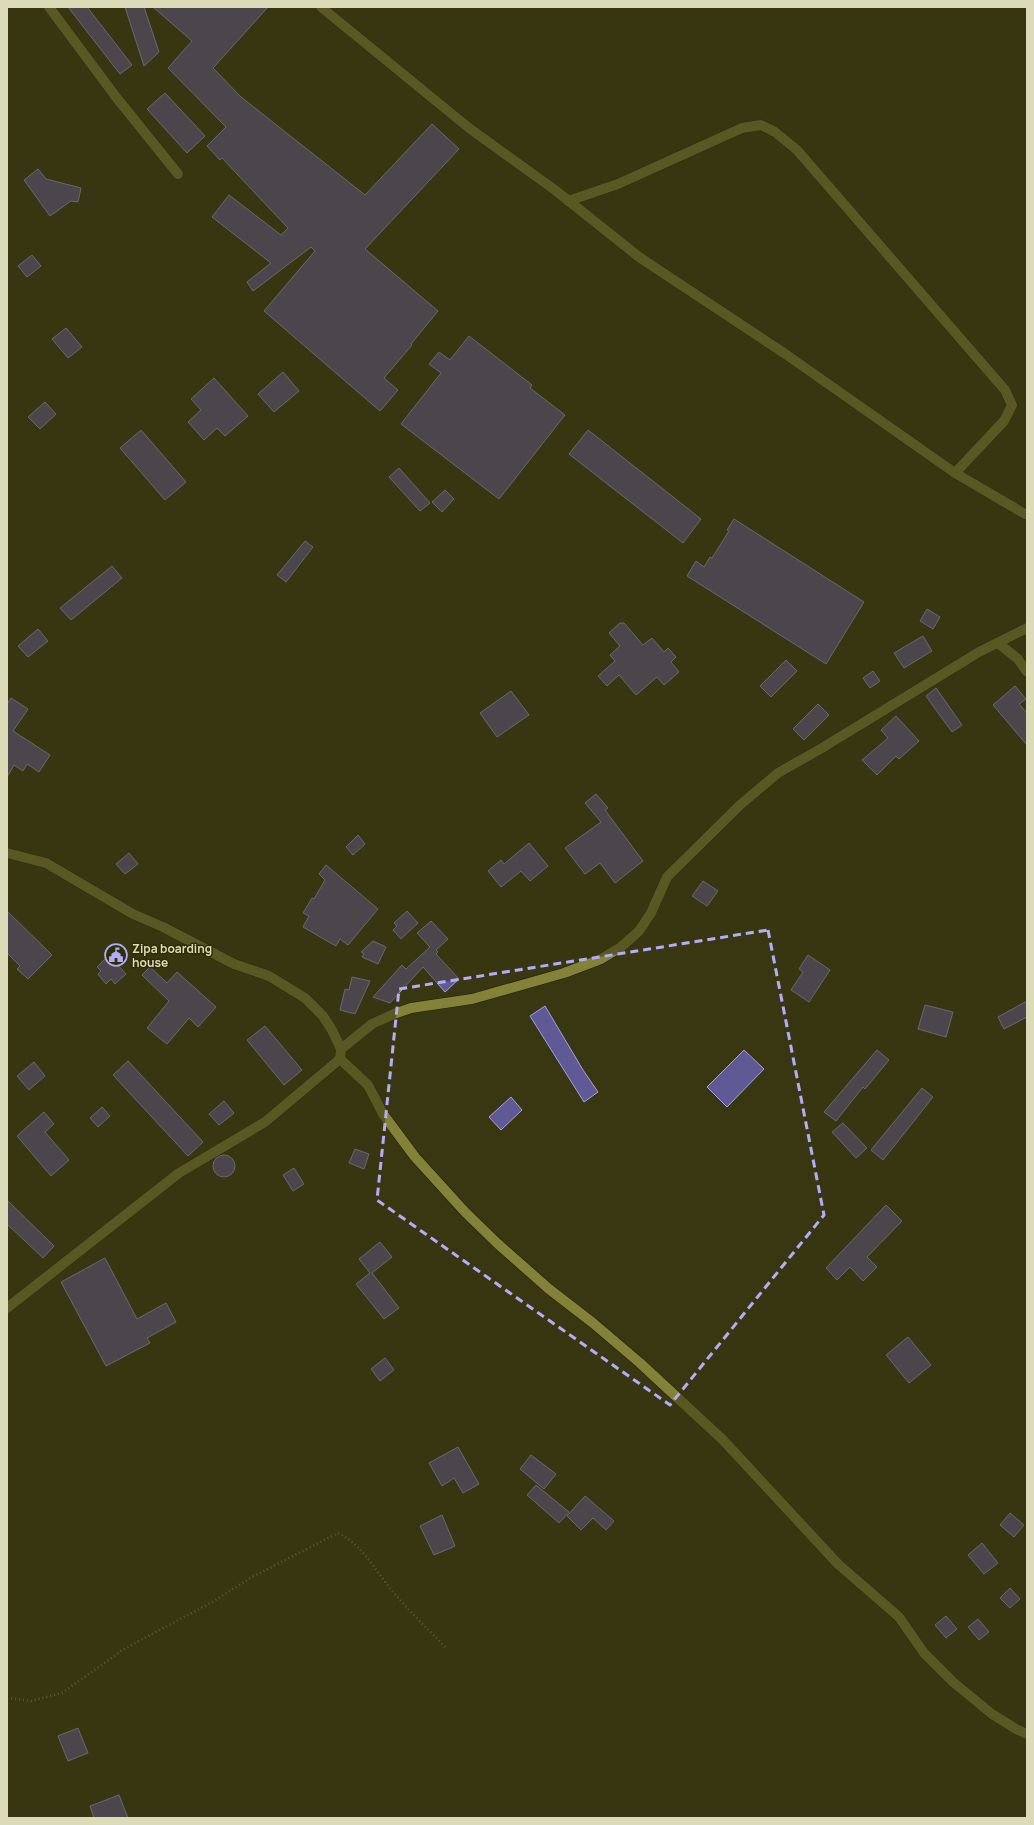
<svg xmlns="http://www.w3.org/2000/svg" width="1034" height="1825" font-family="Manrope,sans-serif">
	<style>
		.building { fill: #5f5995; stroke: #a6a1e4 }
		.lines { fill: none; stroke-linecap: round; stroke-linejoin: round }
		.minor-casing { stroke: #1f1e07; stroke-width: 11 }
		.path { stroke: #84835e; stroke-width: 2.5; stroke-dasharray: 1 3; stroke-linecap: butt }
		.minor { stroke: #848138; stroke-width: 10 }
		.marked { fill: none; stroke: #b2adf9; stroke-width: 3; stroke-dasharray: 8 5; stroke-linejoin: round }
		.labels { text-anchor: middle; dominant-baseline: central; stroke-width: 3; stroke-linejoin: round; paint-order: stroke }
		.poi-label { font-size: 12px; font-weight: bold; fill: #dbdbb7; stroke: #2f2d05; text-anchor: start }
	</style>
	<rect width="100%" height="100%" fill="#393711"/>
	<g class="building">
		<path d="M68,7H87L132,65L120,74Z"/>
		<path d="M125,7H144L159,52L144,66Z"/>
		<path d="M153,7H268L213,68L241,97L365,195L432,124L459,149L365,249L438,311L411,344L412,345L384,378L398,390L380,411L264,311L315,251L311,247L253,291L247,282L271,263L212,217L229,195L281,235L288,228L222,158L220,160L207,146L226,127L168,68L192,41Z"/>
		<path d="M165,93L205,136L187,153L147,109Z"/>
		<path d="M38,169L46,179L81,188L78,202L71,201L50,216L24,180Z"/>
		<path d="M32,255L41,266L27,277L18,266Z"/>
		<path d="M66,328L82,347L68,358L52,339Z"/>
		<path d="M469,336L532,385L530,388L565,415L499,499L401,424L441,373L429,364L439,352L450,360Z"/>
		<path d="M283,372L299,391L274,412L258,394Z"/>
		<path d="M214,378L248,416L225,436L217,428L204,440L188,422L201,410L191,399Z"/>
		<path d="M45,402L56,414L40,429L28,417Z"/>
		<path d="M141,430L186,482L165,500L120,448Z"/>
		<path d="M588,430L701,519L683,543L569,454Z"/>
		<path d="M399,468L430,503L420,511L389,477Z"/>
		<path d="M445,490L454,499L442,512L432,502Z"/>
		<path d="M734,519L864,602L826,664L687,576L696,561L704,567L710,557L712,558L729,531L727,530Z"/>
		<path d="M305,541L313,547L286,582L277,575Z"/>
		<path d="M112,566L122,578L71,620L60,608Z"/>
		<path d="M927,609L940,617L933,629L920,621Z"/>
		<path d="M620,623H624L643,645L652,638L664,652L668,648L676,657L671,662L679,672L664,685L657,677L636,695L619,675L607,686L598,676L615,661L610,655L620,646L609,633Z"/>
		<path d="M38,629L48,641L28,657L18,646Z"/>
		<path d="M923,636L932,651L904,668L894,653Z"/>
		<path d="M786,660L797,671L771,697L760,686Z"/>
		<path d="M873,671L880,681L870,688L863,678Z"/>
		<path d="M1015,686L1026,699L1019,704L1027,713V745L993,705Z"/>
		<path d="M936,688L962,725L952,732L926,696Z"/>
		<path d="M511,691L529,715L497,737L480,713Z"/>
		<path d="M11,698L28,709L13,731L50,755L39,772L27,764L23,771L14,765L7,777V704Z"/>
		<path d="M818,704L829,715L804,740L793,729Z"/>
		<path d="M896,716L919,741L899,759L896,756L877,775L862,760L888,738L881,730Z"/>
		<path d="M596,794L608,808L605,810L643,861L615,883L600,863L585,874L565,848L601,822L585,803Z"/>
		<path d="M358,835L365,844L353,855L346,847Z"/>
		<path d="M529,843L548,866L530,881L521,871L501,887L488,871L501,860L504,864Z"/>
		<path d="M129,853L138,864L125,874L116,864Z"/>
		<path d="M326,865L378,909L348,945L340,939L336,946L303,927L309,916L303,913L312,898L314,899L325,880L319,874Z"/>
		<path d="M703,881L718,891L707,906L692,896Z"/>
		<path d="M7,911L52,955L28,979L17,969L20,966L7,953Z"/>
		<path d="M407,911L418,923L401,939L393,930L397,926L394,923Z"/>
		<path d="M431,921L448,939L436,950L438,952L436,954L459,979L445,992L423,967L390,1003L373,997L402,965L406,969L430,947L417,933Z"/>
		<path d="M373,941L386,947L378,964L362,957L364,954L361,952Z"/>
		<path d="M109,955L126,974L115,984L111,979L106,984L98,974L101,971L97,967Z"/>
		<path d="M808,955L830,970L809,1002L791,990L803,972L799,969Z"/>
		<path d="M150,967L167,983L177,972L216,1007L198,1027L189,1018L167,1044L147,1028L169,1001L142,975Z"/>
		<path d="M352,977L370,981L355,1014L340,1010L345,989L349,990Z"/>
		<path d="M1027,1001V1017L1004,1029L998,1017Z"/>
		<path d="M925,1005L953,1012L946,1037L918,1029Z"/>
		<path d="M545,1006L583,1070L598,1092L584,1102L530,1016Z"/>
		<path d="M265,1026L302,1070L284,1085L247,1040Z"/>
		<path d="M744,1050L764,1069L727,1107L707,1087Z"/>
		<path d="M877,1050L889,1060L865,1089L863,1087L836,1121L824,1112Z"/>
		<path d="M128,1061L203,1142L188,1156L113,1075Z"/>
		<path d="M34,1062L45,1076L29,1090L17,1076Z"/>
		<path d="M922,1088L933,1097L883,1160L871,1150Z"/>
		<path d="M511,1097L522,1110L501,1130L489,1117Z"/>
		<path d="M224,1101L234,1113L219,1125L209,1114Z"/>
		<path d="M102,1107L110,1116L98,1127L90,1118Z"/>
		<path d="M44,1112L54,1124L45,1132L69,1160L51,1176L17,1136Z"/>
		<path d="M843,1123L867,1148L856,1158L832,1132Z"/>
		<path d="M355,1149L369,1154L364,1169L349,1163Z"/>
		<circle cx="224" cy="1166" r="11"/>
		<path d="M294,1168L304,1184L293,1191L283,1175Z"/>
		<path d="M7,1200L54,1246L43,1258L7,1224Z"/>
		<path d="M886,1205L902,1221L867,1257L877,1267L863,1281L850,1267L837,1280L826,1268Z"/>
		<path d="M380,1242L392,1257L372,1273L399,1308L384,1319L356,1284L370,1273L359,1259Z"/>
		<path d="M105,1258L137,1319L166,1303L176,1322L147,1338L150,1343L106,1366L61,1282Z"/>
		<path d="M908,1337L931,1365L909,1383L886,1355Z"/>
		<path d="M385,1358L394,1370L380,1381L371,1369Z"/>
		<path d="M458,1447L479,1484L463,1493L454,1478L442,1486L429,1463Z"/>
		<path d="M531,1455L556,1474L544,1489L520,1469Z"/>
		<path d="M536,1485L569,1512L559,1523L527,1495Z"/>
		<path d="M585,1496L614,1521L606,1530L593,1518L581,1530L567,1516Z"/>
		<path d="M1010,1513L1024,1525L1014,1537L1000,1525Z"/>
		<path d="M442,1515L455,1546L434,1555L420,1526Z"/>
		<path d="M982,1543L998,1563L984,1574L968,1555Z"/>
		<path d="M1010,1588L1020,1599L1010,1608L1000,1598Z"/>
		<path d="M946,1616L957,1629L946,1638L935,1625Z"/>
		<path d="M978,1619L989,1632L979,1640L968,1627Z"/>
		<path d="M78,1728L88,1753L68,1761L58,1736Z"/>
		<path d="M119,1795L128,1818H94L90,1806Z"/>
	</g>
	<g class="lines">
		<g class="minor-casing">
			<g id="minor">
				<path d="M49,7L116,97L178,174"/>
				<path d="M321,7L469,128L555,190L639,257L784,353L955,473L1025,514"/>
				<path d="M568,201L618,184L742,128L761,125L775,132L797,150L1005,390L1012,405L1004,421L955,473"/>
				<path d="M998,643L1018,659L1027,672"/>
				<path d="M7,853L46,863L133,914L163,927L234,964L269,976L305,998L323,1016L332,1030L341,1049L340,1059L265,1122L179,1173L7,1308"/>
				<path d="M341,1049L372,1024L394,1014L411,1008L472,999L564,973L601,959L621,947L639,931L651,913L667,877L740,805L778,773L822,748L979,652L1027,628"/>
				<path d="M340,1059L368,1085L383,1114L415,1157L465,1212L498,1244L549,1289L593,1323L640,1363L723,1440L838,1564L899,1617L924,1653L953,1682L992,1714L1016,1729L1027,1734"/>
			</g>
		</g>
		<path class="path" d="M7,1698L31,1701L62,1693L124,1649L214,1601L252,1577L338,1533C363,1545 376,1572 394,1593C410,1612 428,1629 445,1647"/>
		<use href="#minor" class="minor"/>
	</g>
	<path d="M0 0H1034V1825H0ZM768,930L824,1215L670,1405L377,1200L399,989Z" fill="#393711" fill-opacity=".55" fill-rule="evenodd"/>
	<path class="marked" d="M768,930L824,1215L670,1405L377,1200L399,989Z"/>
	<defs>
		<g id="civic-ring" transform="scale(1.15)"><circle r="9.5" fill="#2f2d05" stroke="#b2adf9" stroke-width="1.5"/><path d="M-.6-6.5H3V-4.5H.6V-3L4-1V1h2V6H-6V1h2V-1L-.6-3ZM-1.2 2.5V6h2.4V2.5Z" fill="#b2adf9"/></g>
	</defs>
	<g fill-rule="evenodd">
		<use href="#civic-ring" x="116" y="955"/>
	</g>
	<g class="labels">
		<g class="poi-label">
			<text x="132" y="948">Zipa boarding<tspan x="132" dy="14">house</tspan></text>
		</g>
	</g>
	<rect width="1034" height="1825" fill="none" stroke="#dbdbb7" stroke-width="16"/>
</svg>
